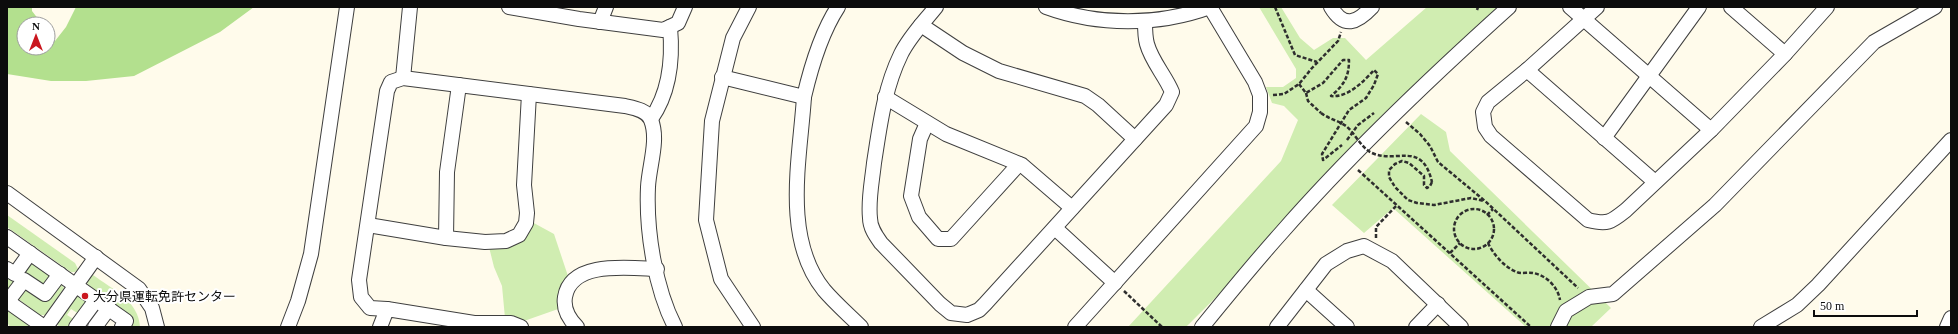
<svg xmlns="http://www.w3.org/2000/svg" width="1958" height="334" font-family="'Times New Roman','Noto Sans JP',serif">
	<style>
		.green { fill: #d0edb1 }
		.forest { fill: #b3e08e }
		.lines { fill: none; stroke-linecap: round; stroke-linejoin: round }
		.minor-casing { stroke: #3f3f3f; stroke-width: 16 }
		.path { stroke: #2e2e2e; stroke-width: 2.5; stroke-dasharray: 4 2; stroke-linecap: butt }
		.minor { stroke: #fff; stroke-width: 14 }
		.path-bridge { stroke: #2e2e2e; stroke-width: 2.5; stroke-dasharray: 4 2; stroke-linecap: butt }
		.poi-dot { fill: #ca161e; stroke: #fff; stroke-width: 1.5 }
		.labels { text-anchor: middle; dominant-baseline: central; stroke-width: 4; stroke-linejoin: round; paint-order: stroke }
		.poi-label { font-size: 13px; fill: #0c0c0c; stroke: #fff; text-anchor: start }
	</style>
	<rect width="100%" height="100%" fill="#fffbeb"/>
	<g class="green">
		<path d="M1259,7H1281L1300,38L1314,50L1333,38H1345L1366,60L1427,7H1507L1186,327H1128L1281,161L1298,120L1284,106L1272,103L1266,87H1283L1296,78V69Z"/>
		<path d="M1421,114L1446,132L1450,151L1611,308L1591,327H1526L1393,208L1364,233L1332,205Z"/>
		<path d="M7,215L75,263L78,269L75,272H71L7,227Z"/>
		<path d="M532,222L554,234L568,276L563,286L561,308L524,321L505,318L502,286L494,267L489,247L512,243L527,236Z"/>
		<path d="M31,262L50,275V277L43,287L24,275L7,292V272Z"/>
		<path d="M93,275C112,289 139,301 140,327H127L133,319V317L88,285L87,282Z"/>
		<path d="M60,283L64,288L45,315H40L17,298L26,286Z"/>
		<path d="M77,296H80L87,301L79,314L71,309L67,315L75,320L70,327H59L57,323Z"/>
		<path d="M7,309L28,323L29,327H10L7,322Z"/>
	</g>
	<path class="forest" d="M7,7H32V11L42,24H24V48H48V32L55,41L66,27L76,7H254L220,32L134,76L86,81H51L7,74Z"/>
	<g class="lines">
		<g class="minor-casing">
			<g id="minor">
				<path d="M509,7L579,19L663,30L678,23L685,7"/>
				<path d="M749,7L733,38L712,121L706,220L721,279L753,327"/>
				<path d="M936,7C924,22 910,36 901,54C884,89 880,125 874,163C872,182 868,200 870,218C870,228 876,236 881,243L940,304L951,313L967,315L979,310L985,304L1166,105L1172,92C1165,75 1152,62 1147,44C1145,37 1145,29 1145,21"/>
				<path d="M1046,7C1098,26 1158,26 1210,7"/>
				<path d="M1331,7C1344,29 1357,23 1372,7"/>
				<path d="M1570,7L1711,130"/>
				<path d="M1597,7L1527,70L1488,102L1483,112L1485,127L1491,136L1588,220C1608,225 1611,222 1626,210L1711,130L1785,54L1827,7"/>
				<path d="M1731,7L1785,54"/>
				<path d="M600,22L606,7"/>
				<path d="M921,25L963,53L999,71L1085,96L1098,105L1135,139"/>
				<path d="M1527,70L1655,182"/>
				<path d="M722,77L804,97C811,67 821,33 838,7"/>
				<path d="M403,78L410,7"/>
				<path d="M804,97C800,159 782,238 824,290C835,303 849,315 861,327"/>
				<path d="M885,97L946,134L1022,165L1072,208"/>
				<path d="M651,119C670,92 673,59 670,27"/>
				<path d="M927,123L920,139L911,196L919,217L938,239H951L1019,164"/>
				<path d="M1604,138L1699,7"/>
				<path d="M7,193L139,289L152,308L157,327"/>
				<path d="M368,225L446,238L485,242L506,241L519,235L526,223L527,213L524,185L529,94"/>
				<path d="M1055,228L1115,283"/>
				<path d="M7,237L126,321L122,327"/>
				<path d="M446,238L447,172L459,85"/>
				<path d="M7,269L15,274L30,253"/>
				<path d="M1306,290L1347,327"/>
				<path d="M7,301L44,327"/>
				<path d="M8,301L24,280L45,294L60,274"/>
				<path d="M387,309L370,308L361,297L359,280L387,91L391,82L403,78L625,106C634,108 647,110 651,120C659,140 649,166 648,187C646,231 655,288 675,327"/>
				<path d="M46,327L96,257"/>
				<path d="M76,327L96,300"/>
				<path d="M95,327L109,308"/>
				<path d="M288,327L298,301L311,254L347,7"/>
				<path d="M380,327L387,309L474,323H511L521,327"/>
				<path d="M577,327C569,319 563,309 565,297C571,260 629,268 657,269"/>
				<path d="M1075,327L1256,126L1260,112V95L1255,82L1210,7"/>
				<path d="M1202,327C1228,295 1254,263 1282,232C1352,152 1430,78 1509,7"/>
				<path d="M1277,327L1326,264L1347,251L1364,246L1392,261L1461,327"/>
				<path d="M1416,327L1438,304"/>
				<path d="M1558,327L1566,311L1589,297L1613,294L1715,205L1874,42L1935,7"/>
				<path d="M1761,327L1797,305L1818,285L1951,140"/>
				<path d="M1947,327L1951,318"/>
			</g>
		</g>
		<g class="path">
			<path d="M1275,7L1295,55L1317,62"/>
			<path d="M1477,10L1478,7"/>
			<path d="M1299,84L1306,93L1323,83L1343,60H1349C1349,77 1344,85 1331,96C1348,98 1364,81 1374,70L1378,74L1374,85L1366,98L1349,110L1322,154L1323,160L1342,145"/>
			<path d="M1306,93L1308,101L1321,113"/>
			<path d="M1273,95L1284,94L1299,84L1312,68L1338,41L1341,32"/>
			<path d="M1406,122L1420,134L1430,146L1438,162L1485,201L1578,288"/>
			<path d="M1347,140L1358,125L1374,113"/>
			<path d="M1358,170L1531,327"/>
			<path d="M1432,182L1430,186L1427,188L1424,185V176L1409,163L1402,161L1395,164L1389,170V177L1395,187L1408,200L1417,203L1434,205L1471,198L1484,201"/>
			<circle cx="1474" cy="229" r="20"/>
			<path d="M1487,215L1493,209"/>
			<path d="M1376,238V227L1397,205"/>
			<path d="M1488,243C1493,254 1505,268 1517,272C1521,274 1528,272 1533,273C1546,275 1558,287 1560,300"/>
			<path d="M1450,253L1460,243"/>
			<path d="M1124,291L1162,327"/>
		</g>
		<use href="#minor" class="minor"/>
		<path class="path-bridge" d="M1321,113C1329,119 1339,121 1346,126C1355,133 1361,148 1372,153C1397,164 1422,140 1432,182"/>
	</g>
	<circle class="poi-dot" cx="85" cy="296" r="4"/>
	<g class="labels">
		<g class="poi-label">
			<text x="93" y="296">大分県運転免許センター</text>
		</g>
	</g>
	<rect width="1958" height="334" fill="none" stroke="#0c0c0c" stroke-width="16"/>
	<g transform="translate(36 36)"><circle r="19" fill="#ffffff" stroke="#9e9e9e"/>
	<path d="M0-3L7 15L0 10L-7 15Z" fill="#ca161e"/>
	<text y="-6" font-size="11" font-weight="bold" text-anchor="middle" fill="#0c0c0c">N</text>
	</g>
	<path d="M1814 310v6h103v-6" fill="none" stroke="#0c0c0c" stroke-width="2"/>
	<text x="1820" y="310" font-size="12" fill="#0c0c0c" stroke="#ffffff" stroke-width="3" paint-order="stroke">50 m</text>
</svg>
